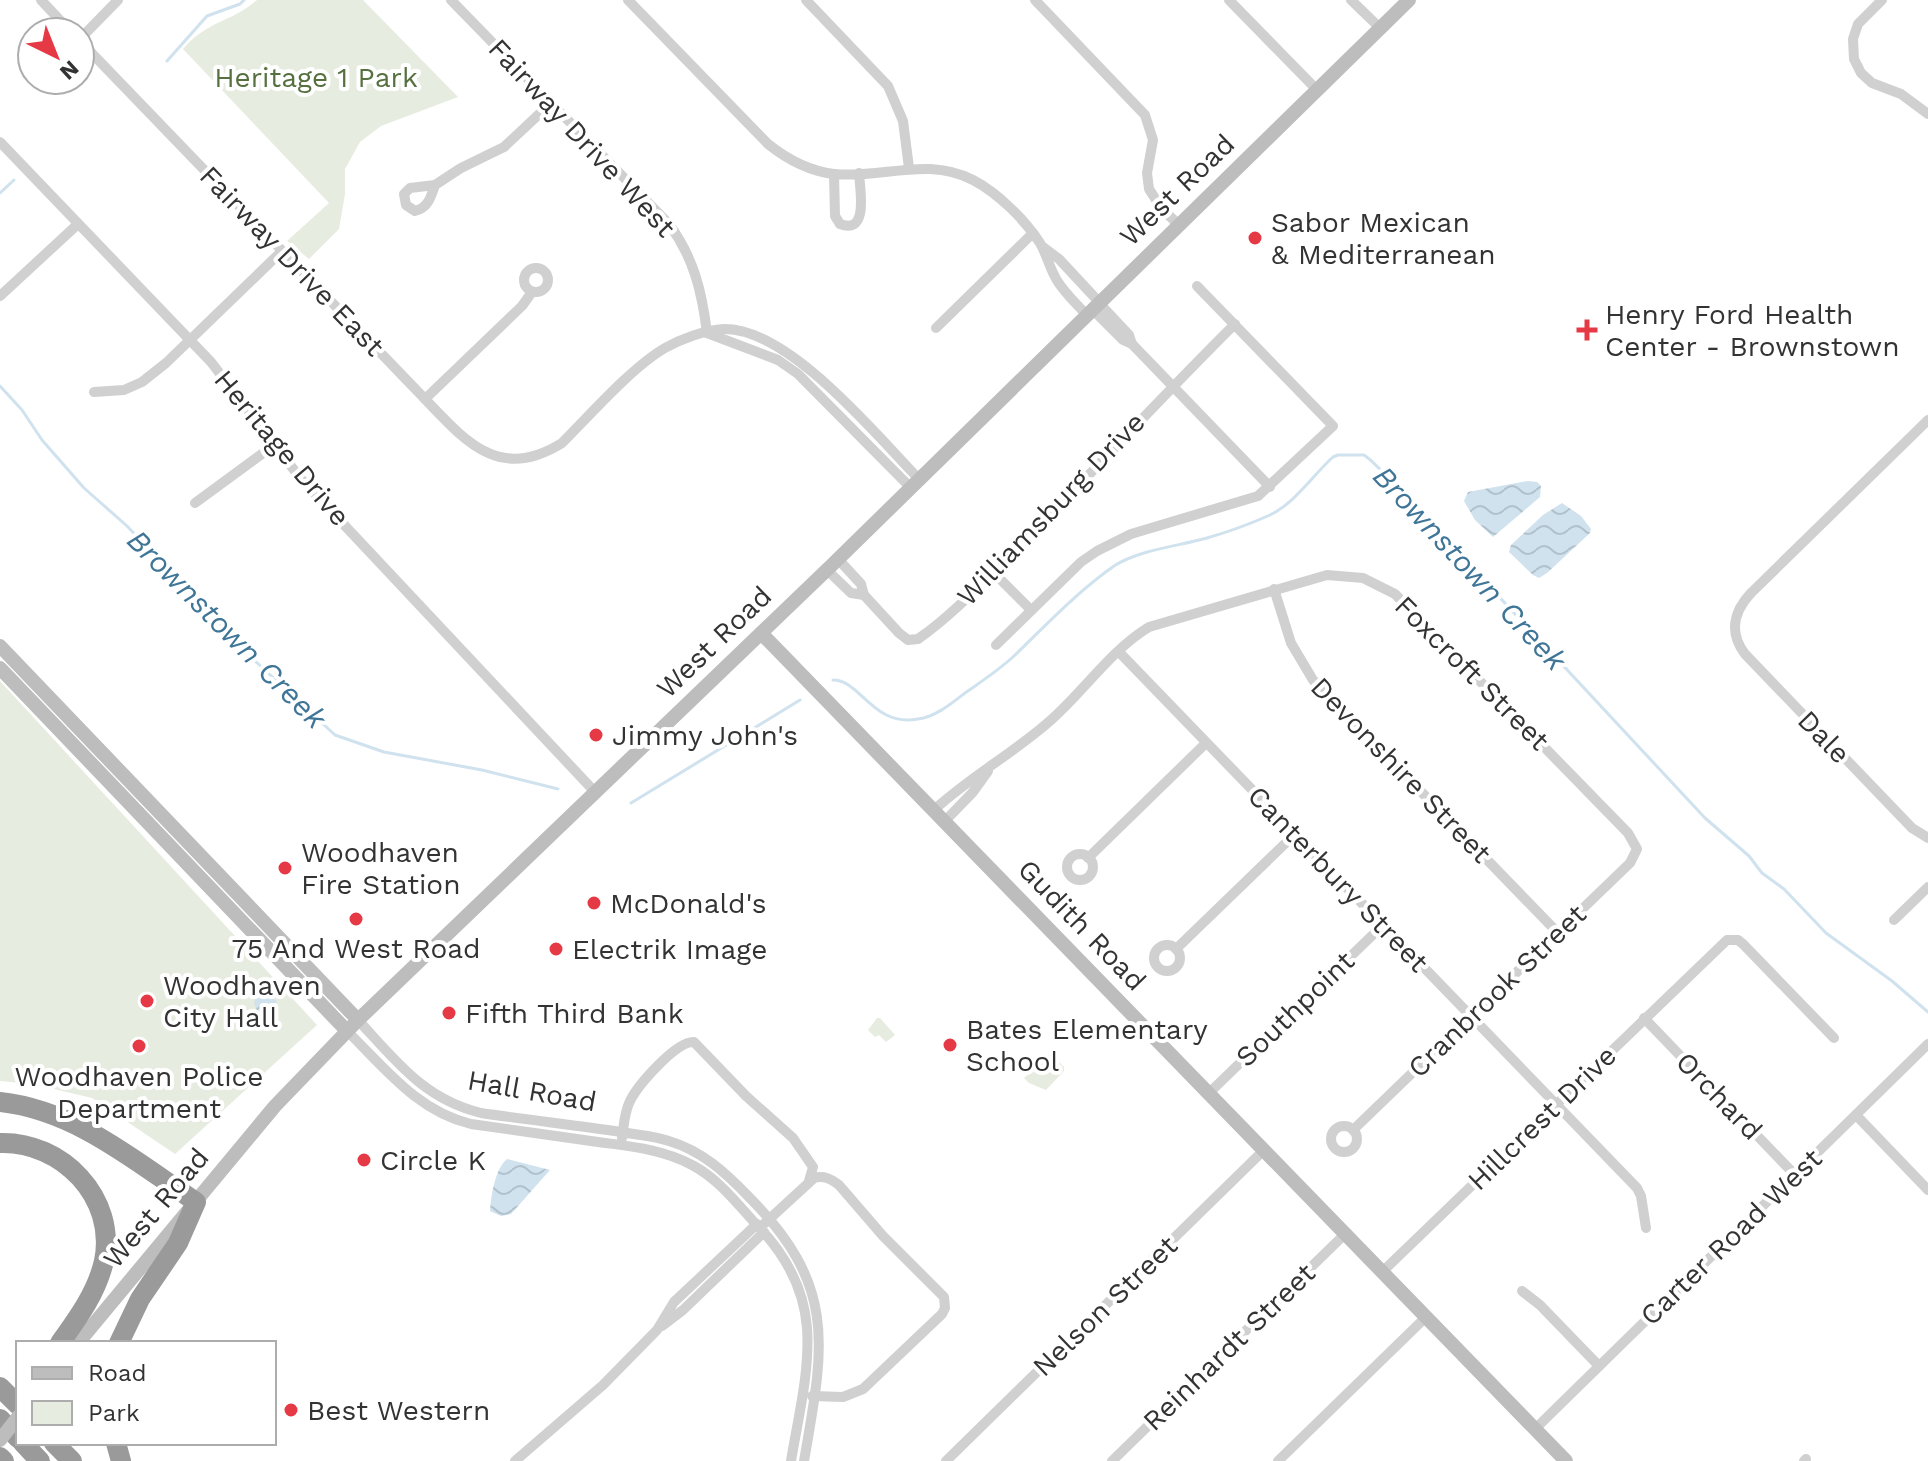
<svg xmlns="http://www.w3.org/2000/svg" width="1928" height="1461" font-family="'Work Sans',sans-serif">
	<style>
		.park { fill: #e6ecdf }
		.water { fill: url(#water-waves) }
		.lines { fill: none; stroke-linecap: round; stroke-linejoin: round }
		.stream { stroke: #cfe2ee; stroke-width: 3 }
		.street { stroke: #d0d0d0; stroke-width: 10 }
		.secondary { stroke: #bdbdbd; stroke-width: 14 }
		.highway { stroke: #9a9a9a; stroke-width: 20 }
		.secondary-bridge { stroke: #bdbdbd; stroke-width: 14 }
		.poi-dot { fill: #e63946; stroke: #fff; stroke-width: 3 }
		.labels { text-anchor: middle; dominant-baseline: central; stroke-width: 8; stroke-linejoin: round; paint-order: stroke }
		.park-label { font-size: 28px; fill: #56703f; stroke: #fff }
		.street-label { font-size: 28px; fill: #333; stroke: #fff }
		.poi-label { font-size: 28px; fill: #333; stroke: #fff; text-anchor: start }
		.water-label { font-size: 30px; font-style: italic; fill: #3f7597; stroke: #fff }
	</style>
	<defs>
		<pattern id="water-waves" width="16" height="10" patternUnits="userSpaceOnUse" patternTransform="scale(2)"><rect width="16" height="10" fill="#cfe2ee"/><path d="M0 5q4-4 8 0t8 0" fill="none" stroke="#b2c2cd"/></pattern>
	</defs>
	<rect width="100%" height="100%" fill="#fff"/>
	<g class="park">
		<path d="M257,0H363L458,97L381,126L360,142L345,169V194L339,229L309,259L287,241L329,203L183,49C208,20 231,23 257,0Z"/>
		<path d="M0,681L317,1025L175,1154L92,1098L33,1084L0,1081Z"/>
		<path d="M877,1018H880L895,1035L886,1042L879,1035L875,1037L868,1030Z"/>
		<path d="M1052,1055L1064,1067V1071L1046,1090L1029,1083L1024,1078Z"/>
	</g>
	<g class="water">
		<path d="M1528,481L1537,482L1541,486L1540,497L1493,537L1475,520L1464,501L1468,492Z"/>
		<path d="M1562,503L1581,516L1591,529L1590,533L1547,573L1539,578L1533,575L1509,552L1511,545L1543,515Z"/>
		<path d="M258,994L276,1000L278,1009L269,1011L265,1018L259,1017L254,1002Z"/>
		<path d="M507,1159L550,1170L511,1214L501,1216L490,1211C491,1195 495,1169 507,1159Z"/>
	</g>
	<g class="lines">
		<g class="stream">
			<path d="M167,61L207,16L240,4L244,0"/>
			<path d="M0,193L14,180"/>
			<path d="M0,386L22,410L42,440L84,488L127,526L254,660L335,735L384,752L482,770L558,789"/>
			<path d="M833,680C861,680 872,727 918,719C935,717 951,704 965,693C982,681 999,670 1014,656C1046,625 1077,592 1114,566C1138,550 1179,546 1207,538C1228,532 1250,524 1270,515C1295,503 1313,475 1333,457L1338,455H1364C1387,471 1400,498 1422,514L1705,818L1749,856L1762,873L1784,889L1826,933L1892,981L1928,1012"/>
			<path d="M631,803L800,700"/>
		</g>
		<g class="street">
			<path d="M41,0L71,32"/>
			<path d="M451,0L669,224C694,258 702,292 707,333"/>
			<path d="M628,0L768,144C788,160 809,171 834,174C882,179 927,156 973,180C998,193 1025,220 1040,243C1047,255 1050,270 1058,282C1066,294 1076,304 1086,314"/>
			<path d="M806,0L888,86L903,121L909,168"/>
			<path d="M1035,0L1145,115L1153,140L1147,173L1149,189L1162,209L1179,225"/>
			<path d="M1229,0L1317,90"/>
			<path d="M1351,0L1380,28"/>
			<path d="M1882,0L1858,24L1853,39L1854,59L1861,73L1872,83L1901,94L1928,114"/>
			<path d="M80,39L118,0"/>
			<path d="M80,41L425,399C466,442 500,482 562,443C590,415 632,367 665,348C681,339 705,330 724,329C789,328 876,435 919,479"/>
			<path d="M0,142L211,362L301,479L595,792"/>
			<path d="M834,174L835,216L840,224C869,235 860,190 859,173"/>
			<path d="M435,185C431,197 428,208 415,211L406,205L404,194L410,188L435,185L461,168L504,147L551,103"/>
			<path d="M1043,247L1059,259L1099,302"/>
			<circle cx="536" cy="280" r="12"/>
			<path d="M0,296L78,224"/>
			<path d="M1098,302L1129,335L1132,344"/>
			<path d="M1092,309L1123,340L1132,344L1270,487"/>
			<path d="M936,328L1033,233"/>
			<path d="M707,333L778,360L798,374L911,488"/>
			<path d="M94,392L124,390L142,382L166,363L282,251"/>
			<path d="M425,399L522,306L532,292"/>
			<path d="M1928,420L1751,593C1733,612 1729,633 1745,654L1912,828L1928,838"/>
			<path d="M195,503L274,445"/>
			<path d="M838,559L861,584L864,595L899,633L908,640L918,639C952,616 992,573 1022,544C1094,471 1162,396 1235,324"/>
			<path d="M827,570L851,593L864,595"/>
			<path d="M993,572L1031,610"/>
			<path d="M1274,589L1291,643L1313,680L1558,933"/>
			<path d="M996,645L1081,562L1097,551L1131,534L1258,496L1333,426L1197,286"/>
			<path d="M1119,652L1637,1188L1641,1196L1646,1228"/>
			<path d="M934,810C971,776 1014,753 1051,720C1084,691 1111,650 1149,627L1327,575L1363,578L1395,594L1628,833L1637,849L1630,863L1353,1130"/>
			<path d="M945,821L973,792L988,771"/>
			<circle cx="1080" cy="867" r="13"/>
			<path d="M1088,858L1206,743"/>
			<path d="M1894,920L1928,887"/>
			<circle cx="1167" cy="958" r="13"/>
			<path d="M1176,949L1295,834"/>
			<path d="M1644,1018L1795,1175"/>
			<path d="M358,1020C396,1061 424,1099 481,1113C528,1120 575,1125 621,1132C637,1135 654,1136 669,1141C702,1151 725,1172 748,1196C838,1286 824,1346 804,1461"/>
			<path d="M347,1031C385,1068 417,1111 471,1124C511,1130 551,1135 591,1141C625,1146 661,1148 692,1165C717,1178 735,1201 754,1222C783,1251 804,1287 807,1328C810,1372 798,1418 791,1461"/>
			<path d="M1209,1093L1383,925"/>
			<path d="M1856,1115L1928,1190"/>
			<circle cx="1344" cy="1139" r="13"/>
			<path d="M622,1138C624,1125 624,1113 630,1101C638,1085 676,1041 694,1042L746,1096L793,1138L813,1167L809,1181"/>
			<path d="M765,1223L814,1178C824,1175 831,1179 839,1185L883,1236L944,1297L945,1308L942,1314L863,1389L843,1397L812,1396"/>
			<path d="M1382,1272L1727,940H1738L1743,944L1834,1038"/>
			<path d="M1522,1291L1540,1305L1599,1366"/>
			<path d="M662,1326L683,1310L764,1232"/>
			<path d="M1535,1429L1928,1044"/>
			<path d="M515,1461L603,1385L657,1330L674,1302L757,1224"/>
			<path d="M946,1461L1264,1150"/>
			<path d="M1112,1461L1345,1234"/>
			<path d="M1278,1461L1426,1317"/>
			<path d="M1804,1461L1806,1459"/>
		</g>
		<g class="secondary">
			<path d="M761,633L1566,1461"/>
			<path d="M0,646L358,1020"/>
			<path d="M0,668L347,1031"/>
			<path d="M78,1343L275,1106L358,1020L833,564L1409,0"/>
		</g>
		<g class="highway">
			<path d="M0,1102C75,1110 135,1161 196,1202L178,1243L140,1299L119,1343"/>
			<path d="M0,1143C62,1141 117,1198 104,1261C97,1292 78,1318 60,1343"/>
			<path d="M0,1387L18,1405"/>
			<path d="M0,1419L18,1438"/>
			<path d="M23,1443L40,1461"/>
			<path d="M54,1443L72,1461"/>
			<path d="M116,1443L121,1461"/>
			<path d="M0,1457L4,1461"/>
		</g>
		<path class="secondary-bridge" d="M0,1440L18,1417"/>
	</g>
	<g class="poi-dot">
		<circle cx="1255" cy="238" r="8"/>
		<path d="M1583 318h8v8h8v8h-8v8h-8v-8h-8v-8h8z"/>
		<circle cx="596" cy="735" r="8"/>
		<circle cx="285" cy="868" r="8"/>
		<circle cx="594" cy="903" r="8"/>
		<circle cx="356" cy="919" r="8"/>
		<circle cx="556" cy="949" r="8"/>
		<circle cx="147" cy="1001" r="8"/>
		<circle cx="449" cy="1013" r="8"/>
		<circle cx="950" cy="1045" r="8"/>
		<circle cx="139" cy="1046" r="8"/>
		<circle cx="364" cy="1160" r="8"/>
		<circle cx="291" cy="1410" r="8"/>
	</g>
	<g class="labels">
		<g class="park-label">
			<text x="316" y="77">Heritage 1 Park</text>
		</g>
		<g class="street-label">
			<text transform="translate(582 138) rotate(47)">Fairway Drive West</text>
			<text transform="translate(1177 190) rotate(-44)">West Road</text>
			<text transform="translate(292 261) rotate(46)">Fairway Drive East</text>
			<text transform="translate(282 448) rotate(50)">Heritage Drive</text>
			<text transform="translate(1051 509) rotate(-46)">Williamsburg Drive</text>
			<text transform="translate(714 642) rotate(-44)">West Road</text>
			<text transform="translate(1472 673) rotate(45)">Foxcroft Street</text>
			<text transform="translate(1824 737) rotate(46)">Dale</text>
			<text transform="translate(1401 770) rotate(46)">Devonshire Street</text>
			<text transform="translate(1338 879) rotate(46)">Canterbury Street</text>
			<text transform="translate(1082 925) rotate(46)">Gudith Road</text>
			<text transform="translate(1497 991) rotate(-44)">Cranbrook Street</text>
			<text transform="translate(1295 1009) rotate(-44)">Southpoint</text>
			<text transform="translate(532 1091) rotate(10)">Hall Road</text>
			<text transform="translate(1719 1096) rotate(46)">Orchard</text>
			<text transform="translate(1542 1118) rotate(-44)">Hillcrest Drive</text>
			<text transform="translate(156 1208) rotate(-50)">West Road</text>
			<text transform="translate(1731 1237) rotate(-44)">Carter Road West</text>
			<text transform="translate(1105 1306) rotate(-44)">Nelson Street</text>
			<text transform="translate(1229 1347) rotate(-44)">Reinhardt Street</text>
		</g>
		<g class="poi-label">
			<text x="1271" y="222">Sabor Mexican<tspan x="1271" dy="32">&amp; Mediterranean</tspan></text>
			<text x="1605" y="314">Henry Ford Health<tspan x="1605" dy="32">Center - Brownstown</tspan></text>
			<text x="612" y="735">Jimmy John's</text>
			<text x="301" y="852">Woodhaven<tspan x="301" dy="32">Fire Station</tspan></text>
			<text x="610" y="903">McDonald's</text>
			<text x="356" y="948" text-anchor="middle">75 And West Road</text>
			<text x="572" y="949">Electrik Image</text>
			<text x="163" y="985">Woodhaven<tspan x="163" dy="32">City Hall</tspan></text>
			<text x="465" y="1013">Fifth Third Bank</text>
			<text x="966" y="1029">Bates Elementary<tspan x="966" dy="32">School</tspan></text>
			<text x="139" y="1076" text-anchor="middle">Woodhaven Police<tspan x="139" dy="32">Department</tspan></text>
			<text x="380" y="1160">Circle K</text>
			<text x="307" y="1410">Best Western</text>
		</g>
		<g class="water-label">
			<text transform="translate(1470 568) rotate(47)">Brownstown Creek</text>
			<text transform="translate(227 629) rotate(45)">Brownstown Creek</text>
		</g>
	</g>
	<rect x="16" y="1341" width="260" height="104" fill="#ffffff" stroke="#adadad" stroke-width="2"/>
	<rect x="32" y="1367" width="40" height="12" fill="#bdbdbd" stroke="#adadad" stroke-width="2"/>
	<text x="88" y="1381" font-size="24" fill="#333333">Road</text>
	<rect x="32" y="1401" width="40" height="24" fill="#e6ecdf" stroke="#adadad" stroke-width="2"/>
	<text x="88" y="1421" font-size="24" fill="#333333">Park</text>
	<g transform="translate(56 56) rotate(137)"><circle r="38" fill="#ffffff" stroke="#adadad" stroke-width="2"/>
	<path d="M0-6L14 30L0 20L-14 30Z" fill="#e63946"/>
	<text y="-12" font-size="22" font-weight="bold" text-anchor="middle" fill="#333333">N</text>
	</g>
</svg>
